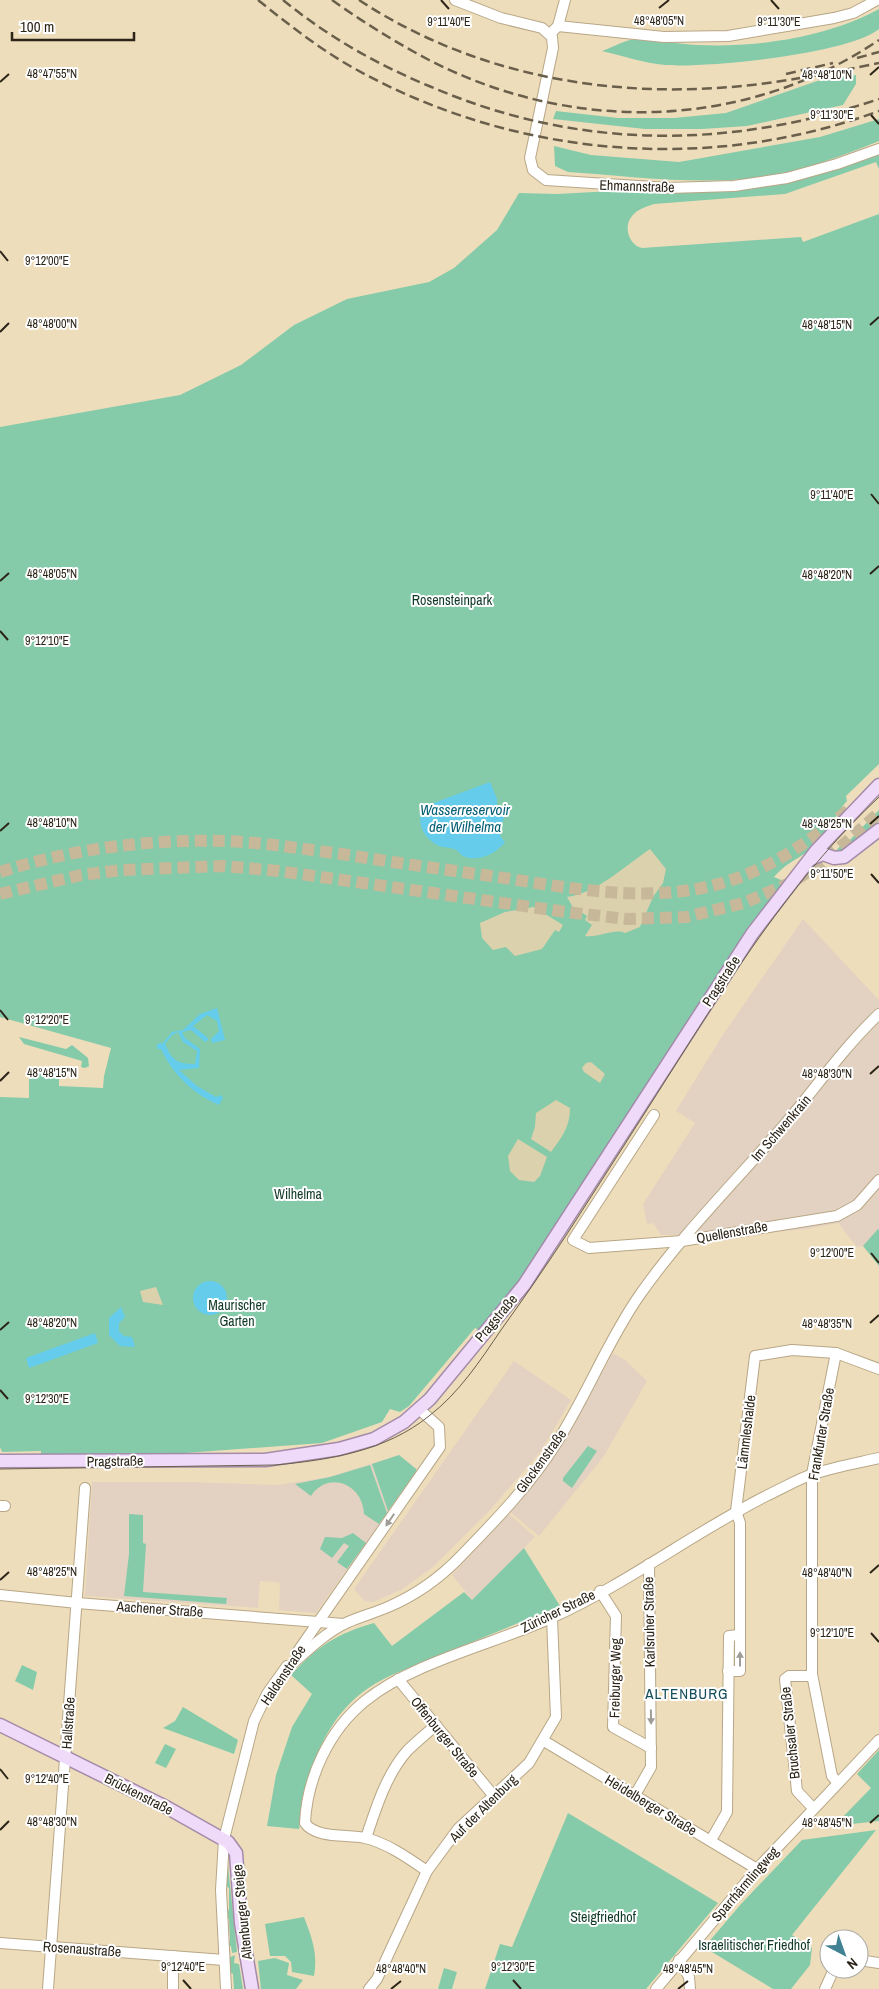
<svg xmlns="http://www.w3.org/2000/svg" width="879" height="1989" font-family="'Archivo Narrow',sans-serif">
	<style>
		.commercial { fill: #e3d2c1 }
		.green { fill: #85cba9 }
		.sand { fill: #dbd1ad }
		.water { fill: #65ccec; fill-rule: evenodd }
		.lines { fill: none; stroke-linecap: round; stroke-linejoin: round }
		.major-tunnel { stroke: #c7b89a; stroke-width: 12; stroke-dasharray: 12 6; stroke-linecap: butt }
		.minor-casing { stroke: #b8a787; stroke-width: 12 }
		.major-casing { stroke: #a38ba9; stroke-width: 15 }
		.minor { stroke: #fff; stroke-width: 10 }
		.major { stroke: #efdafa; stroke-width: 12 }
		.tram { stroke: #695f4b; stroke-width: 1 }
		.rail { stroke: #695f4b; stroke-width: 2.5; stroke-dasharray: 10 5; stroke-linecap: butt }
		.oneway { fill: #a09c97 }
		.ticks { fill: none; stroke: #2b2417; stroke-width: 2 }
		.labels { text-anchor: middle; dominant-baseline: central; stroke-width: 4; stroke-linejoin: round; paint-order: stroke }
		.street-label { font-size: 14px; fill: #2b2417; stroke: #fff }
		.park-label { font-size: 14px; fill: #103827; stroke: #fff }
		.water-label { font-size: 15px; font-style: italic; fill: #045f75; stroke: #fff }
		.neighbourhood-label { font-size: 15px; letter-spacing: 1px; fill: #174e5c; stroke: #fff }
		.ticks-label { font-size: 12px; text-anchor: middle; fill: #2b2417; stroke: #fff; stroke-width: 4; stroke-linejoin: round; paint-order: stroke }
	</style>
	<rect width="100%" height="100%" fill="#edb"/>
	<g class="commercial">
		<path d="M803,919L879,1000V1230L863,1246L857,1247L838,1223L808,1229L751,1234L661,1235L653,1223L647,1224L643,1204L695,1123L676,1111L722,1036Z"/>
		<path d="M613,1353L625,1360L647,1381L604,1456L539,1536L508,1510L545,1468L568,1435Z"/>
		<path d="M514,1361L571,1400L541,1451L490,1510L433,1567L401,1590L373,1602L365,1601L354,1589Z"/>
		<path d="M399,1455L417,1469L416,1472L316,1613L279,1610L280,1583L274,1582L260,1581L258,1608L85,1596L92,1482H191L277,1485L329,1477Z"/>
		<path d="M509,1514L535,1537L472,1600L452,1575Z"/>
	</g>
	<g class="green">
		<path d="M879,9V29C849,54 707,68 665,65C644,63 623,56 602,51C611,48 621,42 630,40C647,37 680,45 698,45C755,48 829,37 879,9Z"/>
		<path d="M856,75V84L843,105L747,126L702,129H645L553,119L556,111L618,118H674L726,113L817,81Z"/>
		<path d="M879,119V141C839,157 798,173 755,178C694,185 629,176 568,172L555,166L554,146L591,155L679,162L820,137Z"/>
		<path d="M879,149V169L876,162L785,194L654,204C645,207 635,210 630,219C624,229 630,246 642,248L801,237L803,242L879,214V764L846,796L847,801C833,816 829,835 812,848C798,860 788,861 774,877L784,881L748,930L525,1273L480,1331L475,1328L409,1406L400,1412L390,1409L382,1422L322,1443L185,1453L41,1456V1451L2,1452L0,1447V1097L29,1098V1072L59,1073V1086L103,1088L104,1076L111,1048L0,1017V427L180,395L241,365L294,325L347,299L429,282L454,268L497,230L519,193L557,194L668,188L787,178Z"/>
		<path d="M879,810V821L842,855L834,853L842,844L844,846Z"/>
		<path d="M19,1037L66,1049L72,1045L88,1058L89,1066L85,1068L81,1067L82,1061L24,1044Z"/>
		<path d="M878,1229L879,1230V1266L863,1246Z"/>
		<path d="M588,1446L597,1451L572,1488L563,1481V1478Z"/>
		<path d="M399,1455L416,1469V1472L388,1511L372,1464Z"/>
		<path d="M370,1465L387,1513L379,1524L364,1514C363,1484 328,1470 311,1496L295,1484L330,1477Z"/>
		<path d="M129,1514L143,1515V1543L146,1544L143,1592L227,1598L226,1604L124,1596L129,1554Z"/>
		<path d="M353,1533L366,1543L347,1569L337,1562L349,1546L344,1543L332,1558L320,1549L325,1537L342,1538Z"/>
		<path d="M524,1548L560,1606C521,1622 482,1638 443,1654C418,1665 390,1673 367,1689C321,1721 306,1778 299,1829L267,1826L276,1775L292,1727L312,1694L291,1675C316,1647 338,1633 374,1623L392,1646L464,1592L472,1600Z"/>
		<path d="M22,1665L37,1672L33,1690L15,1681Z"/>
		<path d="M183,1707L238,1740L234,1754L163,1728L175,1721Z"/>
		<path d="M165,1744L176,1749L166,1768L155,1763Z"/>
		<path d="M879,1750V1821L834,1826L871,1788L857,1774Z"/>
		<path d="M568,1813L718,1903L646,1989H485L500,1944L512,1947Z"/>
		<path d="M876,1830L792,1935L812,1948L810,1965L791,1989H773L707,1949V1944L741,1904L802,1840Z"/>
		<path d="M226,1863L228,1866L237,1952L232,1953L231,1946L228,1947L230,1940L229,1919L226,1916L229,1909V1888L225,1885Z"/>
		<path d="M304,1917C312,1938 318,1954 314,1976L292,1972L291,1962L285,1956H270L265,1924Z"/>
		<path d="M235,1955L234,1963L239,1964L243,1989H234L233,1974L229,1972L228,1958Z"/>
		<path d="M275,1958L289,1963L287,1975L303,1980L296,1989H261L258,1961Z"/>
		<path d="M444,1968L457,1972L452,1989H438Z"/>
	</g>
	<g class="sand">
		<path d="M650,849L666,869L663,883L653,897L640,927L625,933C615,928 599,938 585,936L592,925L585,920L587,916L572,906L567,897C597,893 625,866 650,849Z"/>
		<path d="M534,907L563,925L559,932L555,930L542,949L515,956L506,947L493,950L482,938L480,923L505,912Z"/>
		<path d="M591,1062L605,1074L600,1083L584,1072L582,1068L586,1063Z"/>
		<path d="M556,1100L570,1108C570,1127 562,1137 551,1152L531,1139L535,1127L536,1113Z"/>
		<path d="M518,1139L547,1157L540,1176L534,1182L519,1180L510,1171L508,1156Z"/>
		<path d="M156,1287L163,1305L143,1302L140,1291Z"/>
	</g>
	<g class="water">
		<path d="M490,782L497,799V815L506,813C502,824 495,833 505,842C497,853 478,863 463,856C460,854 458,850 454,849C449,847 444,848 439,846C423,838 416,823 423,807Z"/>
		<path d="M217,1008L225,1040L212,1043L211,1039L219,1031L217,1021L207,1015L193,1026L208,1038V1040L205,1042L191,1030L182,1032L185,1038L200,1049L199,1068L179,1070L197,1086L216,1097L221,1095L223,1098L219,1105C193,1094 173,1075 161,1049H157V1044L163,1043L172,1032L183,1030L200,1014ZM178,1032L183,1042L197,1051L195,1064C177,1064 172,1060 165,1044L172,1035Z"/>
		<circle cx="210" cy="1298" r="17"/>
		<path d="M121,1307L125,1317L119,1323V1331L124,1336L132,1337L135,1347L120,1346L109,1335V1318Z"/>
		<path d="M95,1333L98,1343L29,1368L26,1358Z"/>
	</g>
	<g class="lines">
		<g class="major-tunnel">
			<path d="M0,872C72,849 147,839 223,841C263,842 302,849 342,854C391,862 441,869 491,876C560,886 632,902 702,888C761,876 807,844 852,807"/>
			<path d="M0,894L81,875L122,870L223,866L279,871L566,912L627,919L686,917L744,903L792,882L821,864L879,813"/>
		</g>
		<g class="minor-casing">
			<g id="minor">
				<path d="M455,0L501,18L542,28L552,37L553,48L530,158L533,170L546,180L668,188L734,186L787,178L837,164L879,149"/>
				<path d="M558,26L565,0"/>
				<path d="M550,34L558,26L664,37L728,36L834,18L853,13L877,0"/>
				<path d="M654,1115L573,1240L589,1248L682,1241L837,1216L857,1205L879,1180"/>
				<path d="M836,1353L812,1474V1674L832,1776L838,1783"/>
				<path d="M0,1506H5"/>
				<path d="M600,1591L616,1616L613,1727L651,1748"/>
				<path d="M0,1595L77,1603L344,1624"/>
				<path d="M296,1654L440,1447L439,1427L419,1409"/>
				<path d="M285,1670C304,1654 323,1634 346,1623C359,1617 374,1613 388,1607C416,1595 440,1578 461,1556C495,1521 531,1484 557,1442C587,1395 607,1342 639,1296C680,1237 732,1185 779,1131C813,1092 842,1049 879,1014"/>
				<path d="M728,1671H740V1523L736,1511L755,1356L792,1350L836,1353L879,1369"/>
				<path d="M812,1676H789L785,1679L797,1791L813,1808"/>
				<path d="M398,1679L493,1795"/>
				<path d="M544,1741L757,1869"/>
				<path d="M635,1795L651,1767L649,1564"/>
				<path d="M366,1838C376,1808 386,1775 407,1751C416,1742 426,1734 436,1725"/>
				<path d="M711,1840L727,1812L729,1636L740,1635"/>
				<path d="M427,1871C408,1858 387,1843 365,1838C348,1834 316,1839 305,1823C307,1778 329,1730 365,1701C413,1662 494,1644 551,1618C627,1584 694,1532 768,1495C783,1488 798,1479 813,1474C834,1467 857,1463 879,1458"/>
				<path d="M0,1943L224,1960"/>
				<path d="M173,1956V1989"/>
				<path d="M679,1960L689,1977L690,1989"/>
				<path d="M859,1960L879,1963"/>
				<path d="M48,1989L85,1488"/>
				<path d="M226,1989L221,1890L224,1839L254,1721L267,1694L287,1666"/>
				<path d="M369,1989L377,1979L427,1871L458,1829L529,1763L556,1717L552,1618"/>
				<path d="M656,1989L757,1869L879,1740"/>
				<path d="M825,1989L834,1969"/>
			</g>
		</g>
		<g class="major-casing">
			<g id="major">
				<path d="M811,859L823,854L834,858L844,857L879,830"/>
				<path d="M0,1461L265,1460L339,1449L374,1439L404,1422L430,1399L524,1285L752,934L816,851L879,785"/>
				<path d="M0,1725L166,1807L228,1842L236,1853L241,1923L252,1989"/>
			</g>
		</g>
		<use href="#minor" class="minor"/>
		<use href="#major" class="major"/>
		<path class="tram" d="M0,1469L275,1465C329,1460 386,1451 429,1416C459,1393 480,1361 501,1330C524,1298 546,1266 567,1234C607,1172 647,1110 686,1048C743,958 801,870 879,797"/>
		<g class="rail">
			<path d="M258,0C288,24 317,47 350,66C510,157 706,175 879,111"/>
			<path d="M283,0C327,36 376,64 429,86C577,150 727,150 879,99"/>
			<path d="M332,0C363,22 395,42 429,60C573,134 744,131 879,40"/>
			<path d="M359,0C490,86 649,105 800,78"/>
			<path d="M857,58L879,52"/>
			<path d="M830,73L879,63"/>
			<path d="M786,74L833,63"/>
		</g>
	</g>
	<defs><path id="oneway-solid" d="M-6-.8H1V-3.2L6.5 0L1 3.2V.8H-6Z" transform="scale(1.25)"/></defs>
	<g class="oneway">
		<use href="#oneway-solid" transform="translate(390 1520) rotate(124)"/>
		<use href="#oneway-solid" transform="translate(740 1659) rotate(-90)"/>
		<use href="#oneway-solid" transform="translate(651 1717) rotate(89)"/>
	</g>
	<path class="ticks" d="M441,0L449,9M771,0L779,9M659,8L669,0M870,75L879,67M0,82L9,74M871,115L879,124M0,251L8,261M870,325L879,317M0,332L9,323M871,494L879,504M870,574L879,566M0,581L9,573M0,631L8,640M870,824L879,816M0,831L9,823M871,874L879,883M0,1010L8,1020M870,1074L879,1066M0,1081L9,1072M871,1253L879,1263M870,1323L879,1315M0,1330L9,1322M0,1390L8,1399M870,1573L879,1565M0,1580L9,1572M871,1633L879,1642M0,1769L8,1779M870,1823L879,1815M0,1830L9,1821M183,1980L191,1989M513,1980L521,1989M391,1989L401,1981M678,1989L688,1981"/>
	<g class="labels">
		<g class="street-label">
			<text transform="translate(637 186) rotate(2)">Ehmannstraße</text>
			<text transform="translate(721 981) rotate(-57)">Pragstraße</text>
			<text transform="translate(781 1128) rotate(-49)">Im Schwenkrain</text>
			<text transform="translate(732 1232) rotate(-10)">Quellenstraße</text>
			<text transform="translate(496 1318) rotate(-50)">Pragstraße</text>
			<text transform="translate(746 1432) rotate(-83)">Lämmleshalde</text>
			<text transform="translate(821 1434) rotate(-80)">Frankfurter Straße</text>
			<text transform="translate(115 1461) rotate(-1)">Pragstraße</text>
			<text transform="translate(541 1461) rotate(-54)">Glockenstraße</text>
			<text transform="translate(160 1609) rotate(4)">Aachener Straße</text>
			<text transform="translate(558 1611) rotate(-26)">Züricher Straße</text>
			<text transform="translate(649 1622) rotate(-91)">Karlsruher Straße</text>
			<text transform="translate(283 1675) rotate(-56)">Haldenstraße</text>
			<text transform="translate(615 1678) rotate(-89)">Freiburger Weg</text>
			<text transform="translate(68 1723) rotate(-86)">Hallstraße</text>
			<text transform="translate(790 1733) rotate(-96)">Bruchsaler Straße</text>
			<text transform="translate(445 1737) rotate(51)">Offenburger Straße</text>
			<text transform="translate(139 1794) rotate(27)">Brückenstraße</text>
			<text transform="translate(651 1805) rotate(31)">Heidelberger Straße</text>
			<text transform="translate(483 1808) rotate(-45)">Auf der Altenburg</text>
			<text transform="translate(745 1884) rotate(-49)">Sparrhärmlingweg</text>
			<text transform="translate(242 1912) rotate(-96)">Altenburger Steige</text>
			<text transform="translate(82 1949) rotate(4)">Rosenaustraße</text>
		</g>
		<g class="park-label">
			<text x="452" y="600">Rosensteinpark</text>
			<text x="298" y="1194">Wilhelma</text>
			<text x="237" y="1305">Maurischer<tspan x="237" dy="16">Garten</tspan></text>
			<text x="603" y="1917">Steigfriedhof</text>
			<text x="754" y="1945">Israelitischer Friedhof</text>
		</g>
		<g class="water-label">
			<text x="465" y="809">Wasserreservoir<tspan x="465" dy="17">der Wilhelma</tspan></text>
		</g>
		<g class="neighbourhood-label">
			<text x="687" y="1693">ALTENBURG</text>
		</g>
	</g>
	<g class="ticks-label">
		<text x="659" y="25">48°48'05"N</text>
		<text x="449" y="26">9°11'40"E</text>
		<text x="779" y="26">9°11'30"E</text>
		<text x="52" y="78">48°47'55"N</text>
		<text x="827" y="79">48°48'10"N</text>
		<text x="832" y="119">9°11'30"E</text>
		<text x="47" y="265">9°12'00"E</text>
		<text x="52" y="328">48°48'00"N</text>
		<text x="827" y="329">48°48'15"N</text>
		<text x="832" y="499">9°11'40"E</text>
		<text x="52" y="578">48°48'05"N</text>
		<text x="827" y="579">48°48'20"N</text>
		<text x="47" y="645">9°12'10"E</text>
		<text x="52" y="827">48°48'10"N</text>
		<text x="827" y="828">48°48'25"N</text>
		<text x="832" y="878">9°11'50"E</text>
		<text x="47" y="1024">9°12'20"E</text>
		<text x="52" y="1077">48°48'15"N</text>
		<text x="827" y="1078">48°48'30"N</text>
		<text x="832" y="1257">9°12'00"E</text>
		<text x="52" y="1327">48°48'20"N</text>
		<text x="827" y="1328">48°48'35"N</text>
		<text x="47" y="1403">9°12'30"E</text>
		<text x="52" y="1576">48°48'25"N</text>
		<text x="827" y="1577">48°48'40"N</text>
		<text x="832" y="1637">9°12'10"E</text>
		<text x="47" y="1783">9°12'40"E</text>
		<text x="52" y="1826">48°48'30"N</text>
		<text x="827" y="1827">48°48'45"N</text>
		<text x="183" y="1971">9°12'40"E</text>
		<text x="513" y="1971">9°12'30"E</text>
		<text x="401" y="1973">48°48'40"N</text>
		<text x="688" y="1973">48°48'45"N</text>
	</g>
	<g transform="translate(844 1954) rotate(139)"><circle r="24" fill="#ffffff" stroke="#aaa7a2"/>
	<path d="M0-4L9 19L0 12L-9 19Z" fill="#408294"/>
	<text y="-8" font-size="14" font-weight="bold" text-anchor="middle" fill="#2b2417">N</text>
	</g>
	<path d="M12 32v8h122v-8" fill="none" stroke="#2b2417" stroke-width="2.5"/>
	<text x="20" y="32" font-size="15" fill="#2b2417" stroke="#ffffff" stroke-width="4" paint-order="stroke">100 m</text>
</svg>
